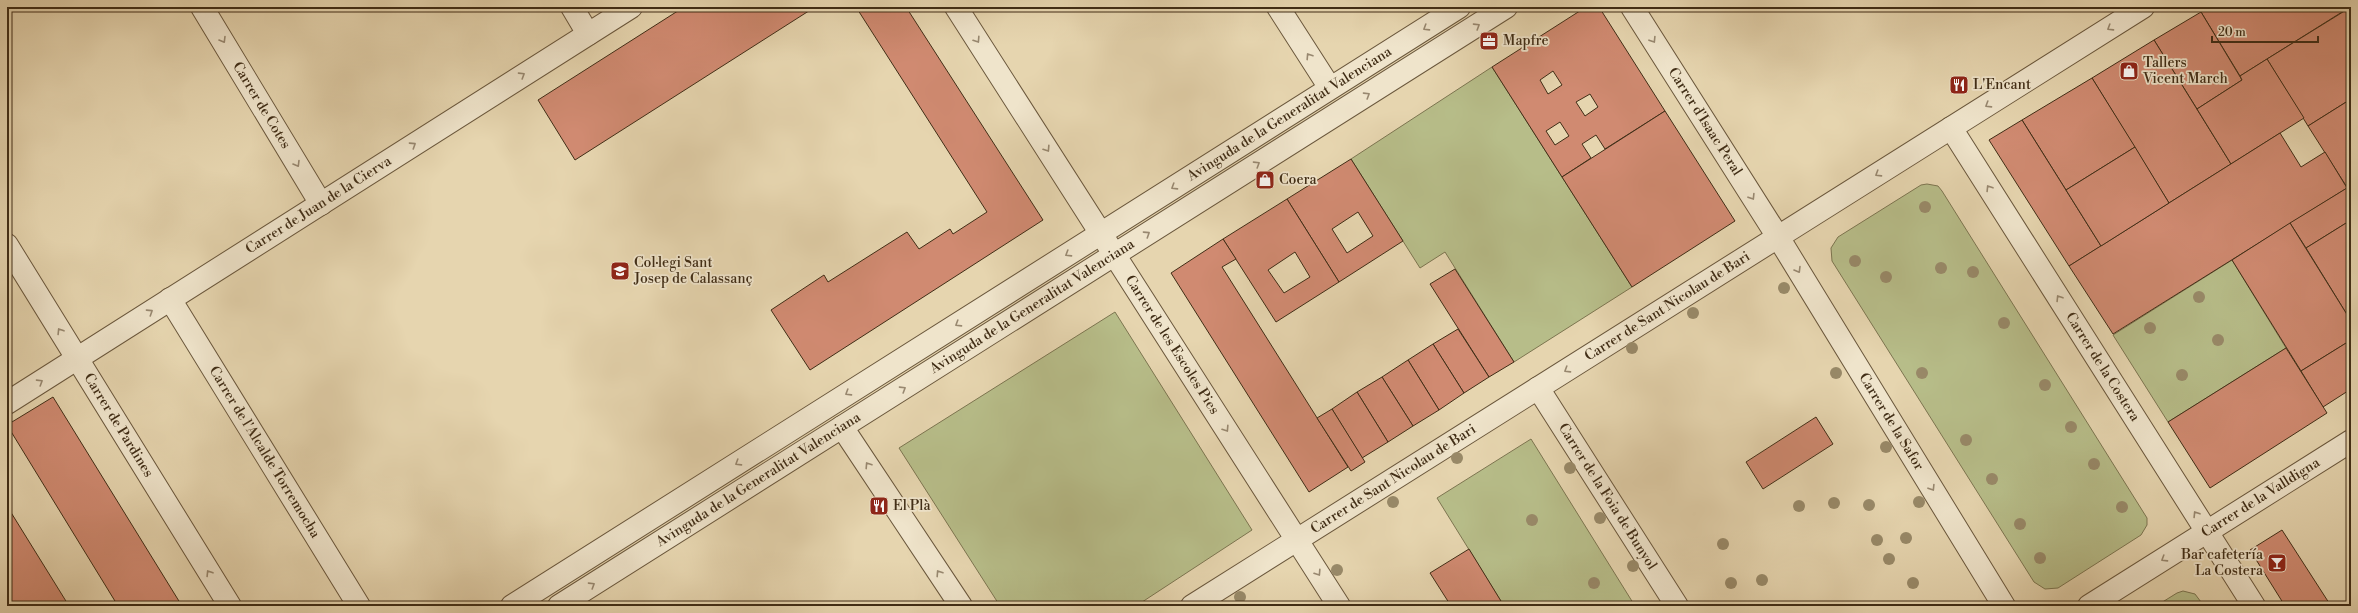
<svg xmlns="http://www.w3.org/2000/svg" width="2358" height="613" font-family="'Libre Bodoni',serif">
	<style>
		.green { fill: #b7bd89; stroke: #7c7550 }
		.building { fill: #d08a71; stroke: #402d16; fill-rule: evenodd }
		.lines { fill: none; stroke-linecap: round; stroke-linejoin: round }
		.minor-casing { stroke: #6a573c; stroke-width: 24 }
		.minor { stroke: #efe4cb; stroke-width: 22 }
		.tree { fill: #988968 }
		.oneway { stroke: #988870 }
		.labels { text-anchor: middle; dominant-baseline: central; stroke-width: 3.5; stroke-linejoin: round; paint-order: stroke }
		.poi-label { font-size: 14px; fill: #402d16; stroke: #efe4cb; text-anchor: start }
		.street-label { font-size: 14px; fill: #402d16; stroke: #efe4cb }
	</style>
	<rect width="100%" height="100%" fill="#e6d5af"/>
	<filter id="stains"><feTurbulence type="fractalNoise" baseFrequency=".005" numOctaves="4"/><feColorMatrix values="0 0 0 0 .2 0 0 0 0 .09 0 0 0 0 .02 0 0 0 .5 -.17"/></filter>
	<radialGradient id="worn" r=".72"><stop offset=".6" stop-color="#630" stop-opacity="0"/><stop offset="1" stop-color="#630" stop-opacity=".3"/></radialGradient>
	<g class="green">
		<path d="M1492,67L1632,287L1514,362L1445,252L1420,268L1351,159Z"/>
		<path d="M1927,184L1938,186L1942,191L2147,518V525L2141,535L2058,588L2045,589L2034,582L1832,261L1831,248L1838,237L1921,185Z"/>
		<path d="M2232,260L2286,348L2168,422L2113,335Z"/>
		<path d="M1115,312L1252,530L1136,606H1000L899,448Z"/>
		<path d="M1531,439L1635,606H1504L1437,498Z"/>
		<path d="M2183,591L2195,594L2204,606H2156L2177,593Z"/>
	</g>
	<g class="building">
		<path d="M684,7H815L575,160L538,100Z"/>
		<path d="M856,7H906L1043,220L810,370L771,310L824,275L828,282L907,232L919,249L950,229L953,234L987,212Z"/>
		<path d="M1586,7H1599L1665,111L1605,149L1596,135L1582,144L1591,158L1562,177L1492,67ZM1553,71L1562,85L1548,94L1540,80ZM1590,94L1598,107L1585,116L1576,102ZM1560,122L1569,136L1555,145L1546,131Z"/>
		<path d="M2209,7H2350L2240,76L2201,12Z"/>
		<path d="M2351,7V99L2308,126L2267,59Z"/>
		<path d="M2201,12L2242,80L2197,109L2154,40Z"/>
		<path d="M2154,40L2231,164L2169,203L2092,78Z"/>
		<path d="M2267,59L2304,118L2231,164L2197,109L2242,80L2240,76Z"/>
		<path d="M2092,78L2135,147L2066,190L2022,120Z"/>
		<path d="M2351,99V192H2350L2308,126Z"/>
		<path d="M1665,111L1735,221L1632,287L1562,177Z"/>
		<path d="M2022,120L2101,246L2069,266L1989,140Z"/>
		<path d="M2280,133L2301,167L2325,152L2347,188L2113,334L2069,266Z"/>
		<path d="M2135,147L2169,203L2101,246L2066,190Z"/>
		<path d="M1351,159L1403,241L1339,282L1287,199ZM1358,212L1373,236L1347,253L1332,229Z"/>
		<path d="M2347,188L2351,194V220L2306,248L2290,223Z"/>
		<path d="M1287,199L1339,282L1276,322L1223,239ZM1295,252L1310,277L1284,293L1268,270Z"/>
		<path d="M2351,220V321L2306,248Z"/>
		<path d="M2290,223L2351,321V340L2301,371L2232,260Z"/>
		<path d="M1223,239L1236,259L1222,267L1348,467L1309,492L1171,273Z"/>
		<path d="M1455,269L1514,362L1489,377L1430,284Z"/>
		<path d="M1458,329L1489,377L1464,393L1433,344Z"/>
		<path d="M2351,340V389L2323,407L2301,371Z"/>
		<path d="M1433,344L1464,393L1439,410L1408,360Z"/>
		<path d="M2286,348L2327,413L2210,488L2168,422Z"/>
		<path d="M1408,360L1439,410L1413,426L1382,377Z"/>
		<path d="M1382,377L1413,426L1388,442L1357,392Z"/>
		<path d="M1357,392L1388,442L1362,458L1332,409Z"/>
		<path d="M53,397L182,606H118L7,425Z"/>
		<path d="M1332,409L1365,462L1351,471L1317,418Z"/>
		<path d="M1816,417L1833,444L1763,489L1746,462Z"/>
		<path d="M7,506L69,606H7Z"/>
		<path d="M2282,530L2331,606H2285L2250,550Z"/>
		<path d="M1469,549L1504,606H1451L1430,573Z"/>
	</g>
	<g class="lines">
		<g class="minor-casing">
			<g id="minor">
				<path id="s1" d="M202,7L321,204"/>
				<path d="M572,7L588,34"/>
				<path id="s2" d="M956,7L1339,606"/>
				<path d="M1278,7L1330,88"/>
				<path id="s3" d="M1632,7L1778,237L2004,606"/>
				<path id="s4" d="M1951,128L2254,606"/>
				<path id="s5" d="M7,245L230,606"/>
				<path id="s6" d="M170,299L359,606"/>
				<path id="s7" d="M1538,388L1677,606"/>
				<path id="s8" d="M7,403L631,7"/>
				<path d="M842,427L961,606"/>
				<path id="s9" d="M512,606L1459,7"/>
				<path id="s10" d="M559,606L1506,7"/>
				<path id="s11" d="M1192,606L2143,7"/>
				<path id="s12" d="M2089,606L2351,441"/>
			</g>
		</g>
		<use href="#minor" class="minor"/>
	</g>
	<g class="tree">
		<circle cx="1925" cy="207" r="6"/>
		<circle cx="1855" cy="261" r="6"/>
		<circle cx="1941" cy="268" r="6"/>
		<circle cx="1973" cy="272" r="6"/>
		<circle cx="1886" cy="277" r="6"/>
		<circle cx="1784" cy="288" r="6"/>
		<circle cx="2199" cy="297" r="6"/>
		<circle cx="1693" cy="313" r="6"/>
		<circle cx="2004" cy="323" r="6"/>
		<circle cx="2150" cy="328" r="6"/>
		<circle cx="2218" cy="340" r="6"/>
		<circle cx="1632" cy="348" r="6"/>
		<circle cx="1836" cy="373" r="6"/>
		<circle cx="1922" cy="373" r="6"/>
		<circle cx="2182" cy="375" r="6"/>
		<circle cx="2045" cy="385" r="6"/>
		<circle cx="2071" cy="427" r="6"/>
		<circle cx="1966" cy="440" r="6"/>
		<circle cx="1886" cy="447" r="6"/>
		<circle cx="1457" cy="458" r="6"/>
		<circle cx="2094" cy="464" r="6"/>
		<circle cx="1570" cy="468" r="6"/>
		<circle cx="1992" cy="479" r="6"/>
		<circle cx="1393" cy="502" r="6"/>
		<circle cx="1919" cy="502" r="6"/>
		<circle cx="1834" cy="503" r="6"/>
		<circle cx="1869" cy="505" r="6"/>
		<circle cx="1799" cy="506" r="6"/>
		<circle cx="2122" cy="507" r="6"/>
		<circle cx="1600" cy="518" r="6"/>
		<circle cx="1532" cy="520" r="6"/>
		<circle cx="2020" cy="524" r="6"/>
		<circle cx="1906" cy="538" r="6"/>
		<circle cx="1877" cy="540" r="6"/>
		<circle cx="1723" cy="544" r="6"/>
		<circle cx="2040" cy="558" r="6"/>
		<circle cx="1889" cy="559" r="6"/>
		<circle cx="1633" cy="566" r="6"/>
		<circle cx="1337" cy="570" r="6"/>
		<circle cx="1762" cy="580" r="6"/>
		<circle cx="1594" cy="583" r="6"/>
		<circle cx="1731" cy="583" r="6"/>
		<circle cx="1913" cy="583" r="6"/>
		<circle cx="1240" cy="597" r="6"/>
	</g>
	<defs><path id="oneway-chevron" d="M-2-3.5L2.5 0L-2 3.5" fill="none" stroke-width="1.6" stroke-linecap="round" stroke-linejoin="round"/></defs>
	<g class="oneway">
		<use href="#oneway-chevron" transform="translate(1477 26) rotate(-32)"/>
		<use href="#oneway-chevron" transform="translate(1426 28) rotate(148)"/>
		<use href="#oneway-chevron" transform="translate(2110 28) rotate(148)"/>
		<use href="#oneway-chevron" transform="translate(223 40) rotate(59)"/>
		<use href="#oneway-chevron" transform="translate(977 40) rotate(57)"/>
		<use href="#oneway-chevron" transform="translate(1653 40) rotate(58)"/>
		<use href="#oneway-chevron" transform="translate(1309 56) rotate(-123)"/>
		<use href="#oneway-chevron" transform="translate(522 75) rotate(-32)"/>
		<use href="#oneway-chevron" transform="translate(1367 95) rotate(-32)"/>
		<use href="#oneway-chevron" transform="translate(1988 105) rotate(148)"/>
		<use href="#oneway-chevron" transform="translate(413 145) rotate(-33)"/>
		<use href="#oneway-chevron" transform="translate(1047 149) rotate(57)"/>
		<use href="#oneway-chevron" transform="translate(297 164) rotate(59)"/>
		<use href="#oneway-chevron" transform="translate(1257 164) rotate(-32)"/>
		<use href="#oneway-chevron" transform="translate(1878 174) rotate(148)"/>
		<use href="#oneway-chevron" transform="translate(1174 187) rotate(148)"/>
		<use href="#oneway-chevron" transform="translate(1989 188) rotate(-122)"/>
		<use href="#oneway-chevron" transform="translate(1752 197) rotate(58)"/>
		<use href="#oneway-chevron" transform="translate(1147 234) rotate(-33)"/>
		<use href="#oneway-chevron" transform="translate(1068 254) rotate(148)"/>
		<use href="#oneway-chevron" transform="translate(1798 270) rotate(59)"/>
		<use href="#oneway-chevron" transform="translate(2059 298) rotate(-122)"/>
		<use href="#oneway-chevron" transform="translate(150 312) rotate(-33)"/>
		<use href="#oneway-chevron" transform="translate(958 324) rotate(148)"/>
		<use href="#oneway-chevron" transform="translate(60 331) rotate(-122)"/>
		<use href="#oneway-chevron" transform="translate(1567 370) rotate(148)"/>
		<use href="#oneway-chevron" transform="translate(40 382) rotate(-32)"/>
		<use href="#oneway-chevron" transform="translate(903 389) rotate(-32)"/>
		<use href="#oneway-chevron" transform="translate(848 393) rotate(148)"/>
		<use href="#oneway-chevron" transform="translate(1226 429) rotate(57)"/>
		<use href="#oneway-chevron" transform="translate(738 463) rotate(148)"/>
		<use href="#oneway-chevron" transform="translate(868 465) rotate(-123)"/>
		<use href="#oneway-chevron" transform="translate(1932 488) rotate(58)"/>
		<use href="#oneway-chevron" transform="translate(2196 514) rotate(-122)"/>
		<use href="#oneway-chevron" transform="translate(2164 559) rotate(148)"/>
		<use href="#oneway-chevron" transform="translate(209 573) rotate(-122)"/>
		<use href="#oneway-chevron" transform="translate(939 573) rotate(-123)"/>
		<use href="#oneway-chevron" transform="translate(1318 573) rotate(57)"/>
		<use href="#oneway-chevron" transform="translate(592 585) rotate(-32)"/>
	</g>
	<defs>
		<g id="office-square" transform="scale(1)"><rect x="-9" y="-9" width="18" height="18" rx="4" fill="#8f2418" stroke="#efe4cb"/><path d="M-6-3h4V-5.5h4V-3h4V5H-6ZM-1-4.5V-3h2v-1.5ZM-6 0V1H6V0Z" fill="#fff"/></g>
		<g id="shop-square" transform="scale(1)"><rect x="-9" y="-9" width="18" height="18" rx="4" fill="#8f2418" stroke="#efe4cb"/><path d="M-5-2.5h2.3a2.7 3.5 0 0 1 5.4 0H5L5.5 6h-11ZM-1.5-2.5h3a1.5 2.3 0 0 0-3 0Z" fill="#fff"/></g>
		<g id="restaurant-square" transform="scale(1)"><rect x="-9" y="-9" width="18" height="18" rx="4" fill="#8f2418" stroke="#efe4cb"/><path d="M-5-6h1v4h1v-4h1v4h1v-4h1v5L-1.5 .5V6h-2V.5L-5-1ZM5-6V6H3V1.5H1.5Q1.5-4 5-6Z" fill="#fff"/></g>
		<g id="school-square" transform="scale(1)"><rect x="-9" y="-9" width="18" height="18" rx="4" fill="#8f2418" stroke="#efe4cb"/><path d="M0-5L7-2L0 1L-7-2ZM-4 1L0 2.5L4 1V4Q0 6-4 4Z" fill="#fff"/></g>
		<g id="bar-square" transform="scale(1)"><rect x="-9" y="-9" width="18" height="18" rx="4" fill="#8f2418" stroke="#efe4cb"/><path d="M-6-5H6L.8 .8V4.5H3.5V6h-7V4.5H-.8V.8Z" fill="#fff"/></g>
	</defs>
	<g fill-rule="evenodd">
		<use href="#office-square" x="1489" y="41"/>
		<use href="#shop-square" x="2129" y="71"/>
		<use href="#restaurant-square" x="1959" y="85"/>
		<use href="#shop-square" x="1265" y="180"/>
		<use href="#school-square" x="620" y="271"/>
		<use href="#restaurant-square" x="879" y="506"/>
		<use href="#bar-square" x="2277" y="563"/>
	</g>
	<g class="labels">
		<g class="poi-label">
			<text x="1503" y="41">Mapfre</text>
			<text x="2143" y="63">Tallers<tspan x="2143" dy="16">Vicent March</tspan></text>
			<text x="1973" y="85">L'Encant</text>
			<text x="1279" y="180">Coera</text>
			<text x="634" y="263">Col·legi Sant<tspan x="634" dy="16">Josep de Calassanç</tspan></text>
			<text x="893" y="506">El Plà</text>
			<text x="2263" y="555" text-anchor="end">Bar cafetería<tspan x="2263" dy="16">La Costera</tspan></text>
		</g>
		<g class="street-label">
			<text stroke="none"><textPath href="#s1" startOffset="115">Carrer de Cotes</textPath></text>
			<text stroke="none"><textPath href="#s9" startOffset="920">Avinguda de la Generalitat Valenciana</textPath></text>
			<text stroke="none"><textPath href="#s3" startOffset="136">Carrer d'Isaac Peral</textPath></text>
			<text stroke="none"><textPath href="#s8" startOffset="369">Carrer de Juan de la Cierva</textPath></text>
			<text stroke="none"><textPath href="#s11" startOffset="562">Carrer de Sant Nicolau de Bari</textPath></text>
			<text stroke="none"><textPath href="#s10" startOffset="560">Avinguda de la Generalitat Valenciana</textPath></text>
			<text stroke="none"><textPath href="#s2" startOffset="401">Carrer de les Escoles Pies</textPath></text>
			<text stroke="none"><textPath href="#s4" startOffset="283">Carrer de la Costera</textPath></text>
			<text stroke="none"><textPath href="#s3" startOffset="489">Carrer de la Safor</textPath></text>
			<text stroke="none"><textPath href="#s5" startOffset="212">Carrer de Pardines</textPath></text>
			<text stroke="none"><textPath href="#s6" startOffset="180">Carrer de l'Alcalde Torremocha</textPath></text>
			<text stroke="none"><textPath href="#s11" startOffset="238">Carrer de Sant Nicolau de Bari</textPath></text>
			<text stroke="none"><textPath href="#s10" startOffset="236">Avinguda de la Generalitat Valenciana</textPath></text>
			<text stroke="none"><textPath href="#s7" startOffset="129">Carrer de la Foia de Bunyol</textPath></text>
			<text stroke="none"><textPath href="#s12" startOffset="203">Carrer de la Valldigna</textPath></text>
		</g>
	</g>
	<rect width="2358" height="613" fill="none" stroke="#e6d5af" stroke-width="24"/>
	<rect x="8" y="8" width="2342" height="597" fill="none" stroke="#402d16" stroke-width="2"/>
	<rect x="12" y="12" width="2334" height="589" fill="none" stroke="#402d16"/>
	<path d="M2212 36v6h106v-6" fill="none" stroke="#402d16" stroke-width="2"/>
	<text x="2218" y="36" font-size="12" fill="#402d16" stroke="#efe4cb" stroke-width="3" paint-order="stroke">20 m</text>
	<rect width="100%" height="100%" filter="url(#stains)"/>
	<rect width="100%" height="100%" fill="url(#worn)"/>
</svg>
